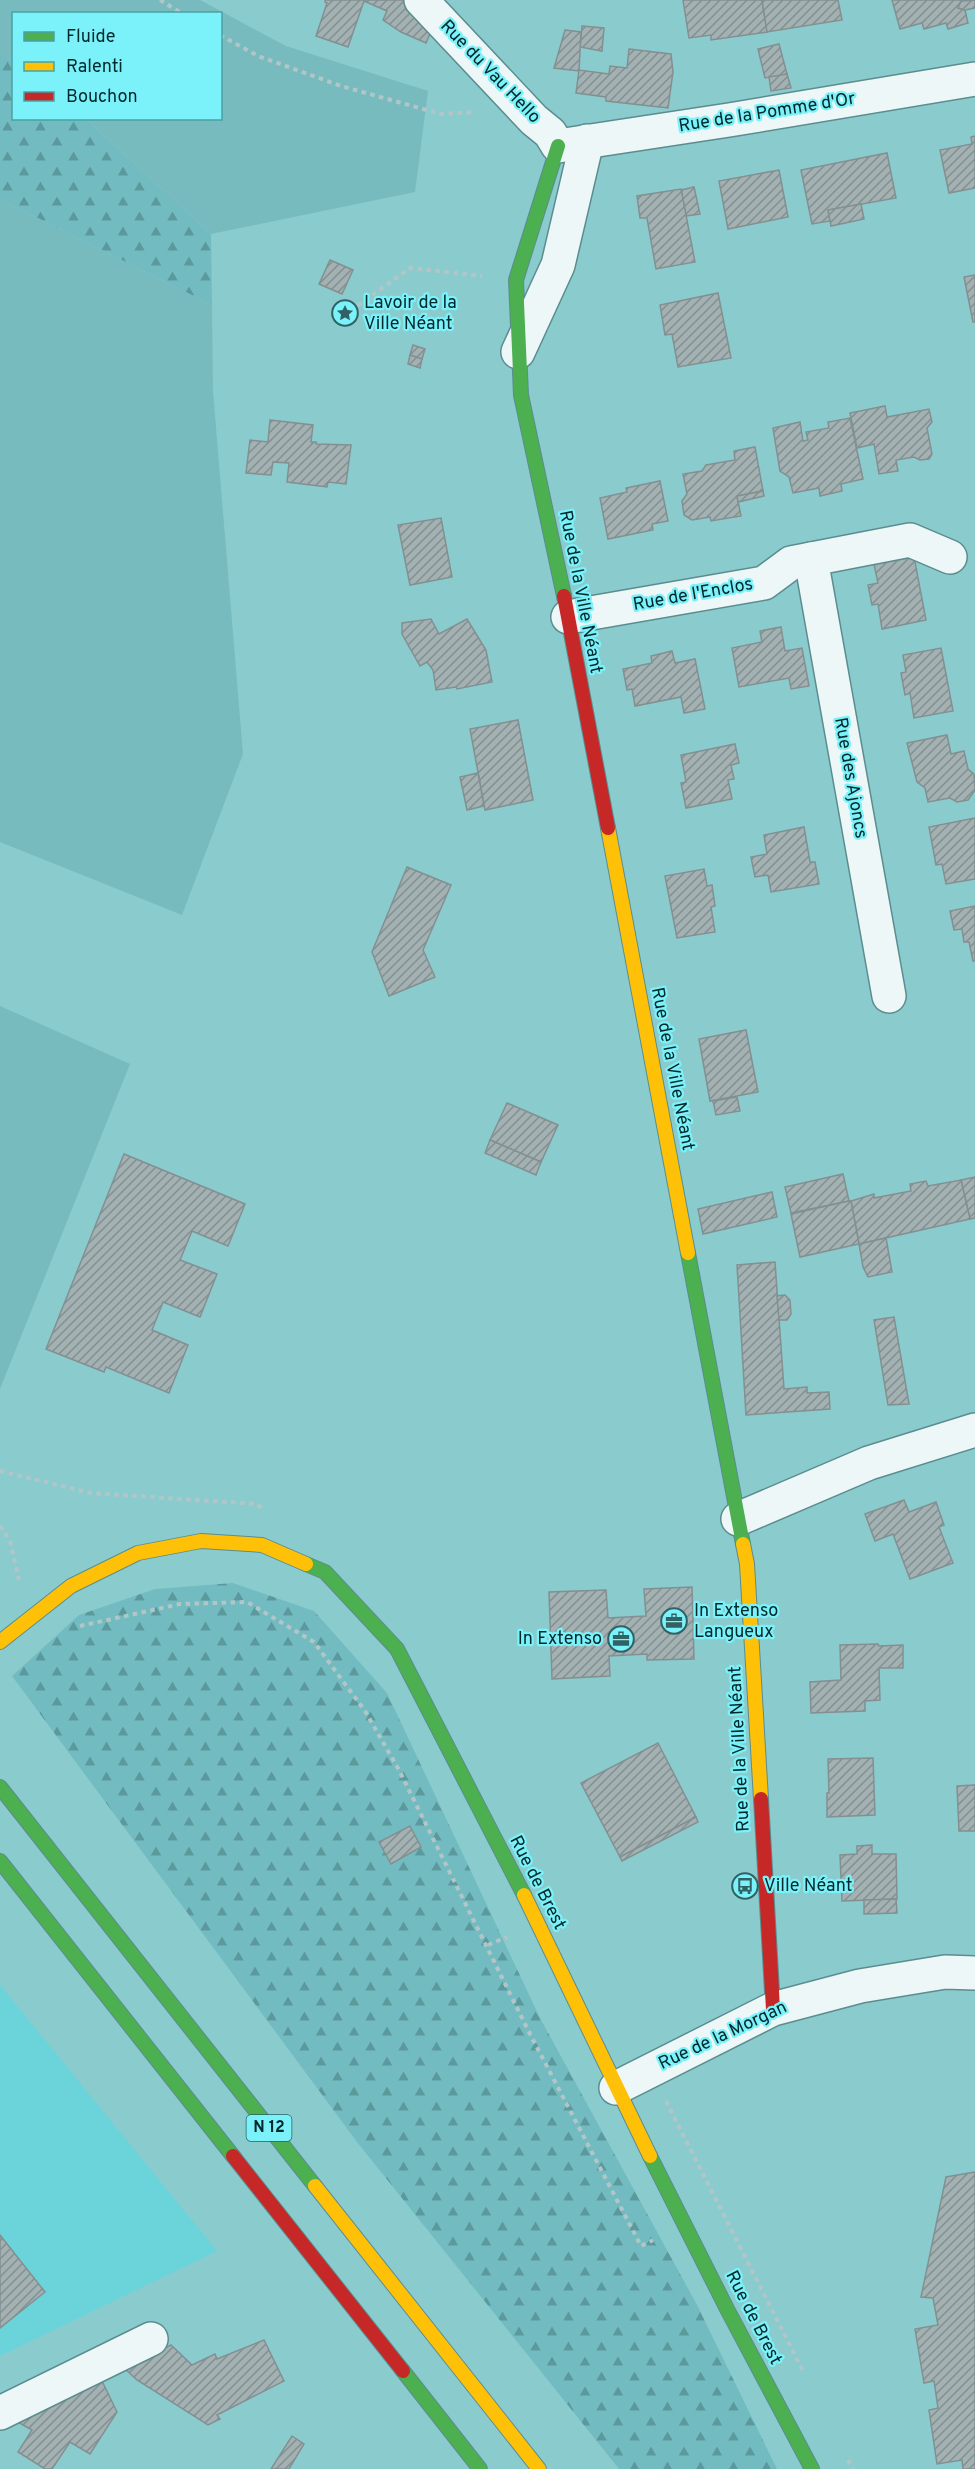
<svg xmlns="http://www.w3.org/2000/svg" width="975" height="2469" font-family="Overpass,sans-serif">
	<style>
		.built { fill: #6bd4da }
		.grass { fill: #78bbbe }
		.forest { fill: url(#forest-firs) }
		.building { fill: url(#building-hatch); stroke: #829092; stroke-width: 1.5 }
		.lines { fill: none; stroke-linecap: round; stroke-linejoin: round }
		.street-casing { stroke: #5b8d8f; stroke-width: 36 }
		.fast-casing { stroke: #5b8d8f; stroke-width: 16 }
		.slow-casing { stroke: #5b8d8f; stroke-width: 16 }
		.jam-casing { stroke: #5b8d8f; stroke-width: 16 }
		.path { stroke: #b3c6c7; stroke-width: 4; stroke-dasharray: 4.5 4.5; stroke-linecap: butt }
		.street { stroke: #edf7f8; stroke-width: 33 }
		.fast { stroke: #4caf50; stroke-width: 14 }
		.slow { stroke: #ffc107; stroke-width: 14 }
		.jam { stroke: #c62828; stroke-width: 14 }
		.labels { text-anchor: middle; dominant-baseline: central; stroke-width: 4.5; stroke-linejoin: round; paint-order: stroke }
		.shield { fill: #7bf1f9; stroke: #256569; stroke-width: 1.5 }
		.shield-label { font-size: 16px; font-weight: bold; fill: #00292b }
		.street-label { font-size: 18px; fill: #00292b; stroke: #7bf1f9 }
		.poi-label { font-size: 18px; fill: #00292b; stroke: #7bf1f9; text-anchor: start }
	</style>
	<defs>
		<pattern id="forest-firs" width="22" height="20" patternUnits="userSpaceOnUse" patternTransform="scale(1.5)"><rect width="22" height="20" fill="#72bcc1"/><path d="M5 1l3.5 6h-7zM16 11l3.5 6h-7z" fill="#5b999d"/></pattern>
		<pattern id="building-hatch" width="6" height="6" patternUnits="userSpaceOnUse" patternTransform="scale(1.5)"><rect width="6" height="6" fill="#a4b1b2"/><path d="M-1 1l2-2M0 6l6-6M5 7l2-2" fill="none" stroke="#839091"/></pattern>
	</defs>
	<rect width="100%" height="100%" fill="#8acbce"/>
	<path class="built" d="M0,1985L217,2251L0,2356Z"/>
	<g class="grass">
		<path d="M0,0H200L286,46L428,91L415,192L211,234L86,119L220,118V14H14L13,62L0,52Z"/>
		<path d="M0,199L212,305L213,391L243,754L182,915L0,842Z"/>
		<path d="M0,1006L130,1064L0,1389Z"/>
	</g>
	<g class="forest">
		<path d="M0,52L13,62L14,118L86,119L211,234L212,305L0,199Z"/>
		<path d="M233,1583L314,1611L387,1693L540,2018L696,2303L777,2469H619L357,2142L12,1676L79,1615L155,1589Z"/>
	</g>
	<g class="building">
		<path d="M325,0H403L434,24L426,43L401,32L383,20L387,11L364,1L348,47L316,36L327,3L325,2Z"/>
		<path d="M683,0H762L767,32L711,40V35L689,38Z"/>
		<path d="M762,0H838L842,20L767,32Z"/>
		<path d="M892,0H964L958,8L965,10L968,23L948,29L946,23L924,29L922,23L900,29Z"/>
		<path d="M975,0V8L965,10L958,8L961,1Z"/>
		<path d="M582,26L604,28L602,51L580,47Z"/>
		<path d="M565,30L581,32L579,71L554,68Z"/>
		<path d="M779,44L787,74L765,78L758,49Z"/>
		<path d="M629,49L671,54L673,72L668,108L606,101V97L576,93L579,70L609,74L610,66L627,68Z"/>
		<path d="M787,74L791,88L771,91L769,77Z"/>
		<path d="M975,136V188L949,193L940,150L972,144L971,137Z"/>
		<path d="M887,153L896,198L828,210L830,221L812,224L801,170Z"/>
		<path d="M779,170L788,217L728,229L719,181Z"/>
		<path d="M694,187L700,214L686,216L681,190Z"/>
		<path d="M681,189L695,262L656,269L647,218H640L637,196Z"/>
		<path d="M861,204L864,219L831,226L828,210Z"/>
		<path d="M330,260L353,270L342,294L319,284Z"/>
		<path d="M975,275V322H973L964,277Z"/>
		<path d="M718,293L731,358L678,367L672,334L665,335L660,305Z"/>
		<path d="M413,345L425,349L422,359L410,355Z"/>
		<path d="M410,355L422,359L420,368L408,364Z"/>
		<path d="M885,406L887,417L929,409L932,422L927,428L932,454L929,459L920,460L914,457L896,460L898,471L879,474L874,444L857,448L850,413Z"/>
		<path d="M850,418L863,479L841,484L842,491L820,496L819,488L793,493L789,477L780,471L773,428L800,422L803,441L808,440L806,432L829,428L828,422Z"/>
		<path d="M270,420L313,425L311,442H316V444L351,445L346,484L328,482L327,487L287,482L289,463L273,462L271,475L246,473L250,440L268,442Z"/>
		<path d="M755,447L763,491L737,496L741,516L711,521L710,517L692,520L684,515L682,501L687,494L683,474L702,471L706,465L735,460L734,451Z"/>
		<path d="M660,481L668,521L652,524L653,530L608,539L600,498L627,492L626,488Z"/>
		<path d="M763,491L764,496L738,502L737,496Z"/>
		<path d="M441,518L452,577L410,585L398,525Z"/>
		<path d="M914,557L926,620L882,629L878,604L872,605L868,585L878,583L874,564Z"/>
		<path d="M431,619L439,634L467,619L486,650L492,682L457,689L456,687L436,690L433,670L427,662L420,666L402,634V623Z"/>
		<path d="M781,627L785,651L802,648L809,686L791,689L789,678L739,687L732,648L762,642L760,631Z"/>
		<path d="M941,648L953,711L914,718L910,693L905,695L901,673L906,672L903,655Z"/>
		<path d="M672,651L675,663L695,659L705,709L684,713L681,697L635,706L632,689L627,690L623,669L652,663L651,656Z"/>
		<path d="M518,720L533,800L485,810L470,729Z"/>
		<path d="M947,735L951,754L964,751L968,769L974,774L975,790L968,800L957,802L950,798L928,802L925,788L917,782L907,743Z"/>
		<path d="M735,744L739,763L731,765L734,779L728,780L732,799L686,808L681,783L686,782L681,755Z"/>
		<path d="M478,773L484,806L467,810L460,777Z"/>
		<path d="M975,818V879L946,884L942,864L936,865L929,827Z"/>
		<path d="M804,827L810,862H815L819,884L771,892L768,875L755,877L751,857L767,854L764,835Z"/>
		<path d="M407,867L451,885L423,950L435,977L389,996L372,952Z"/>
		<path d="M704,869L707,886L712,885L715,906L711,907L715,932L677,938L665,876Z"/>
		<path d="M975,906V961H973L969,942H964L962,929L954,930L950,911Z"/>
		<path d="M746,1030L758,1092L710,1101L699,1039Z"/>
		<path d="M737,1097L740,1111L716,1115L713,1101Z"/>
		<path d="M507,1103L558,1125L541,1162L490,1140Z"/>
		<path d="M490,1140L541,1162L536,1175L485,1153Z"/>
		<path d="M124,1154L245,1204L228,1246L192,1231L180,1260L217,1274L200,1317L163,1302L152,1330L188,1345L169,1393L106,1367L104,1372L46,1349Z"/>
		<path d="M843,1174L849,1201L791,1213L785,1187Z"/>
		<path d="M975,1177V1218L970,1219L961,1180Z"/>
		<path d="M961,1180L970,1219L859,1244L851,1201L874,1194V1198L911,1191L910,1184L926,1181L928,1186Z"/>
		<path d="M772,1192L777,1217L703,1234L698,1209Z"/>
		<path d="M849,1201H851L859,1244L800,1257L791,1214Z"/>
		<path d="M886,1238L892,1272L868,1277L863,1267L859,1244Z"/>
		<path d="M775,1262L784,1389L807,1387V1393L829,1392L830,1409L746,1415L737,1265Z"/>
		<path d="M785,1295L790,1300L791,1314L787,1320H779L777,1296Z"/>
		<path d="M894,1317L909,1404L888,1405L874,1320Z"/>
		<path d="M904,1500L909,1512L936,1502L944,1525L939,1527L953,1563L910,1579L893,1534L875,1541L865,1514Z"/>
		<path d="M692,1587L694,1659L647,1660V1654L609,1656L610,1676L552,1679L549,1592L606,1590L608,1618L646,1616L644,1589Z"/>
		<path d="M878,1644L879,1646L903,1645V1668H879L880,1700L865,1701V1711L811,1713L810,1682L841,1680L840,1645Z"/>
		<path d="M658,1743L696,1817L620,1857L581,1783Z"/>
		<path d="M873,1758L875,1815L827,1817V1793H829L828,1759Z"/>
		<path d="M975,1785V1831H959L957,1786Z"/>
		<path d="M696,1817L698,1822L622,1861L620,1857Z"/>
		<path d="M410,1826L421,1847L391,1864L379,1842Z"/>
		<path d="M872,1845V1854H896L897,1899L842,1901L840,1855L857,1854V1846Z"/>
		<path d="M896,1899L897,1913L864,1914V1900Z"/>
		<path d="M975,2172V2469H963L962,2460L937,2464L929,2410L938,2408L934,2381L924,2383L915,2329L938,2325L933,2298L921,2297L946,2177Z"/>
		<path d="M0,2235L45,2292L0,2328Z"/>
		<path d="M264,2340L284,2381L217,2415L220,2419L208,2425L137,2380L124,2368L171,2345L192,2365L215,2354L217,2359Z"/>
		<path d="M101,2379L117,2412L90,2454L70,2442L52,2469H45L18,2452L32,2430L16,2421Z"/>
		<path d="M292,2436L304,2444L289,2469H271Z"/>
	</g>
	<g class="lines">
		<g class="street-casing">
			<g id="street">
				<path d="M421,0L534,120L550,133L558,146L729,120L975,79"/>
				<path d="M518,352L558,265L587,141"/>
				<path d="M811,559L889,996"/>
				<path d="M568,617L764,583L791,563L910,540L950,557"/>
				<path d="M738,1519L869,1463L975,1430"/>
				<path d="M616,2088L773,2009L860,1986L945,1972L975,1973"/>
				<path d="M0,2413L151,2339"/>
			</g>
		</g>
		<g class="fast-casing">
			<g id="fast">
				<path d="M558,146L516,280L521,395L564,596"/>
				<path d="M688,1253L743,1544"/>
				<path d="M306,1564L325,1572L397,1649L524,1895"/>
				<path d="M0,1787L315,2186"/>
				<path d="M0,1861L233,2156"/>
				<path d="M650,2156L727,2309L812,2469"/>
				<path d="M403,2371L480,2469"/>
			</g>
		</g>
		<g class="slow-casing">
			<g id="slow">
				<path d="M608,828L688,1253"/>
				<path d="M743,1544L747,1564L761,1799"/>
				<path d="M0,1642L71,1586L138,1553L201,1541L262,1545L306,1564"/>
				<path d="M524,1895L650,2156"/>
				<path d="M315,2186L539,2469"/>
			</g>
		</g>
		<g class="jam-casing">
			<g id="jam">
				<path d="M564,596L608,828"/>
				<path d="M761,1799L773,2009"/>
				<path d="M233,2156L403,2371"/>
			</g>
		</g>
		<g class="path">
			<path d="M160,0L183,14"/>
			<path d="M220,35L258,56L341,86L441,114L476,112"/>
			<path d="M343,316L410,268L482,276"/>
			<path d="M0,1471L91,1493L256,1504L262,1508"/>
			<path d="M0,1526L10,1541L19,1580"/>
			<path d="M80,1626L180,1604L247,1602L314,1642L365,1711L399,1770L530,2034L641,2246L653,2240"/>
			<path d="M488,1945L507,1937"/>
			<path d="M666,2101L804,2373"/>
			<path d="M848,2460L853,2469"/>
		</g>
		<use href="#street" class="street"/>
		<use href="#fast" class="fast"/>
		<use href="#slow" class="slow"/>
		<use href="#jam" class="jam"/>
	</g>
	<defs>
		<g id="sight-ring" transform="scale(1.35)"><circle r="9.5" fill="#7bf1f9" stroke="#306264" stroke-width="1.5"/><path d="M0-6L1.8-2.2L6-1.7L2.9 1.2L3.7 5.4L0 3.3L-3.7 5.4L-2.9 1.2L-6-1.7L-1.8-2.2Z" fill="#306264"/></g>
		<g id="office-ring" transform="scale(1.35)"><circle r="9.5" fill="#7bf1f9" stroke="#306264" stroke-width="1.5"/><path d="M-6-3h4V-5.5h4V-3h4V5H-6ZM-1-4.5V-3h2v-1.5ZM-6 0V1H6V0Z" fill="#306264"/></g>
		<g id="bus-ring" transform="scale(1.35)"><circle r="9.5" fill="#7bf1f9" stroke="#306264" stroke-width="1.5"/><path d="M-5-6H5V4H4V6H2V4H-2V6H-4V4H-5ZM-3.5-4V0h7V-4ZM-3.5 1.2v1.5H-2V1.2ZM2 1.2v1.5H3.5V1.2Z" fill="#306264"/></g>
	</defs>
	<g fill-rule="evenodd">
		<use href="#sight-ring" x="345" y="313"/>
		<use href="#office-ring" x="674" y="1621"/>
		<use href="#office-ring" x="621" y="1639"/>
		<use href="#bus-ring" x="745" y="1886"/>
	</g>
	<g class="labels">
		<rect class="shield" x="246.5" y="2115" width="45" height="26" rx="4.5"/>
		<g class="shield-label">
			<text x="269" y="2128">N 12</text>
		</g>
		<g class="street-label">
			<text transform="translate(490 72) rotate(46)">Rue du Vau Hello</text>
			<text transform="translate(767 113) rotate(-9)">Rue de la Pomme d'Or</text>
			<text transform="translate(580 592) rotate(79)">Rue de la Ville Néant</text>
			<text transform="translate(693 595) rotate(-10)">Rue de l'Enclos</text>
			<text transform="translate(850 778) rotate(80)">Rue des Ajoncs</text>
			<text transform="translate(672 1069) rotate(79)">Rue de la Ville Néant</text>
			<text transform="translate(740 1749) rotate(-93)">Rue de la Ville Néant</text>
			<text transform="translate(537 1883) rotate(63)">Rue de Brest</text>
			<text transform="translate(723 2036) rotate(-25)">Rue de la Morgan</text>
			<text transform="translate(753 2318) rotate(63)">Rue de Brest</text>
		</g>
		<g class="poi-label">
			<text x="364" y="303">Lavoir de la<tspan x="364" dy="21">Ville Néant</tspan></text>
			<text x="694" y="1611">In Extenso<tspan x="694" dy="21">Langueux</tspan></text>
			<text x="602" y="1639" text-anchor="end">In Extenso</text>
			<text x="764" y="1886">Ville Néant</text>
		</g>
	</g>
	<rect x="12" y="12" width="210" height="108" fill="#7bf1f9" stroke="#4aa1a7" stroke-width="1.5"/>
	<rect x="24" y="32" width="30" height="9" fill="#4caf50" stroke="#4aa1a7" stroke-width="1.5"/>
	<text x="66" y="42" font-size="18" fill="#00292b">Fluide</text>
	<rect x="24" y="62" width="30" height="9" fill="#ffc107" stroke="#4aa1a7" stroke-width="1.5"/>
	<text x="66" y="72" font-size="18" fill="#00292b">Ralenti</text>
	<rect x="24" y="92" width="30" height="9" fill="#c62828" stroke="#4aa1a7" stroke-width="1.5"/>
	<text x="66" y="102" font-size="18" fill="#00292b">Bouchon</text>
</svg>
